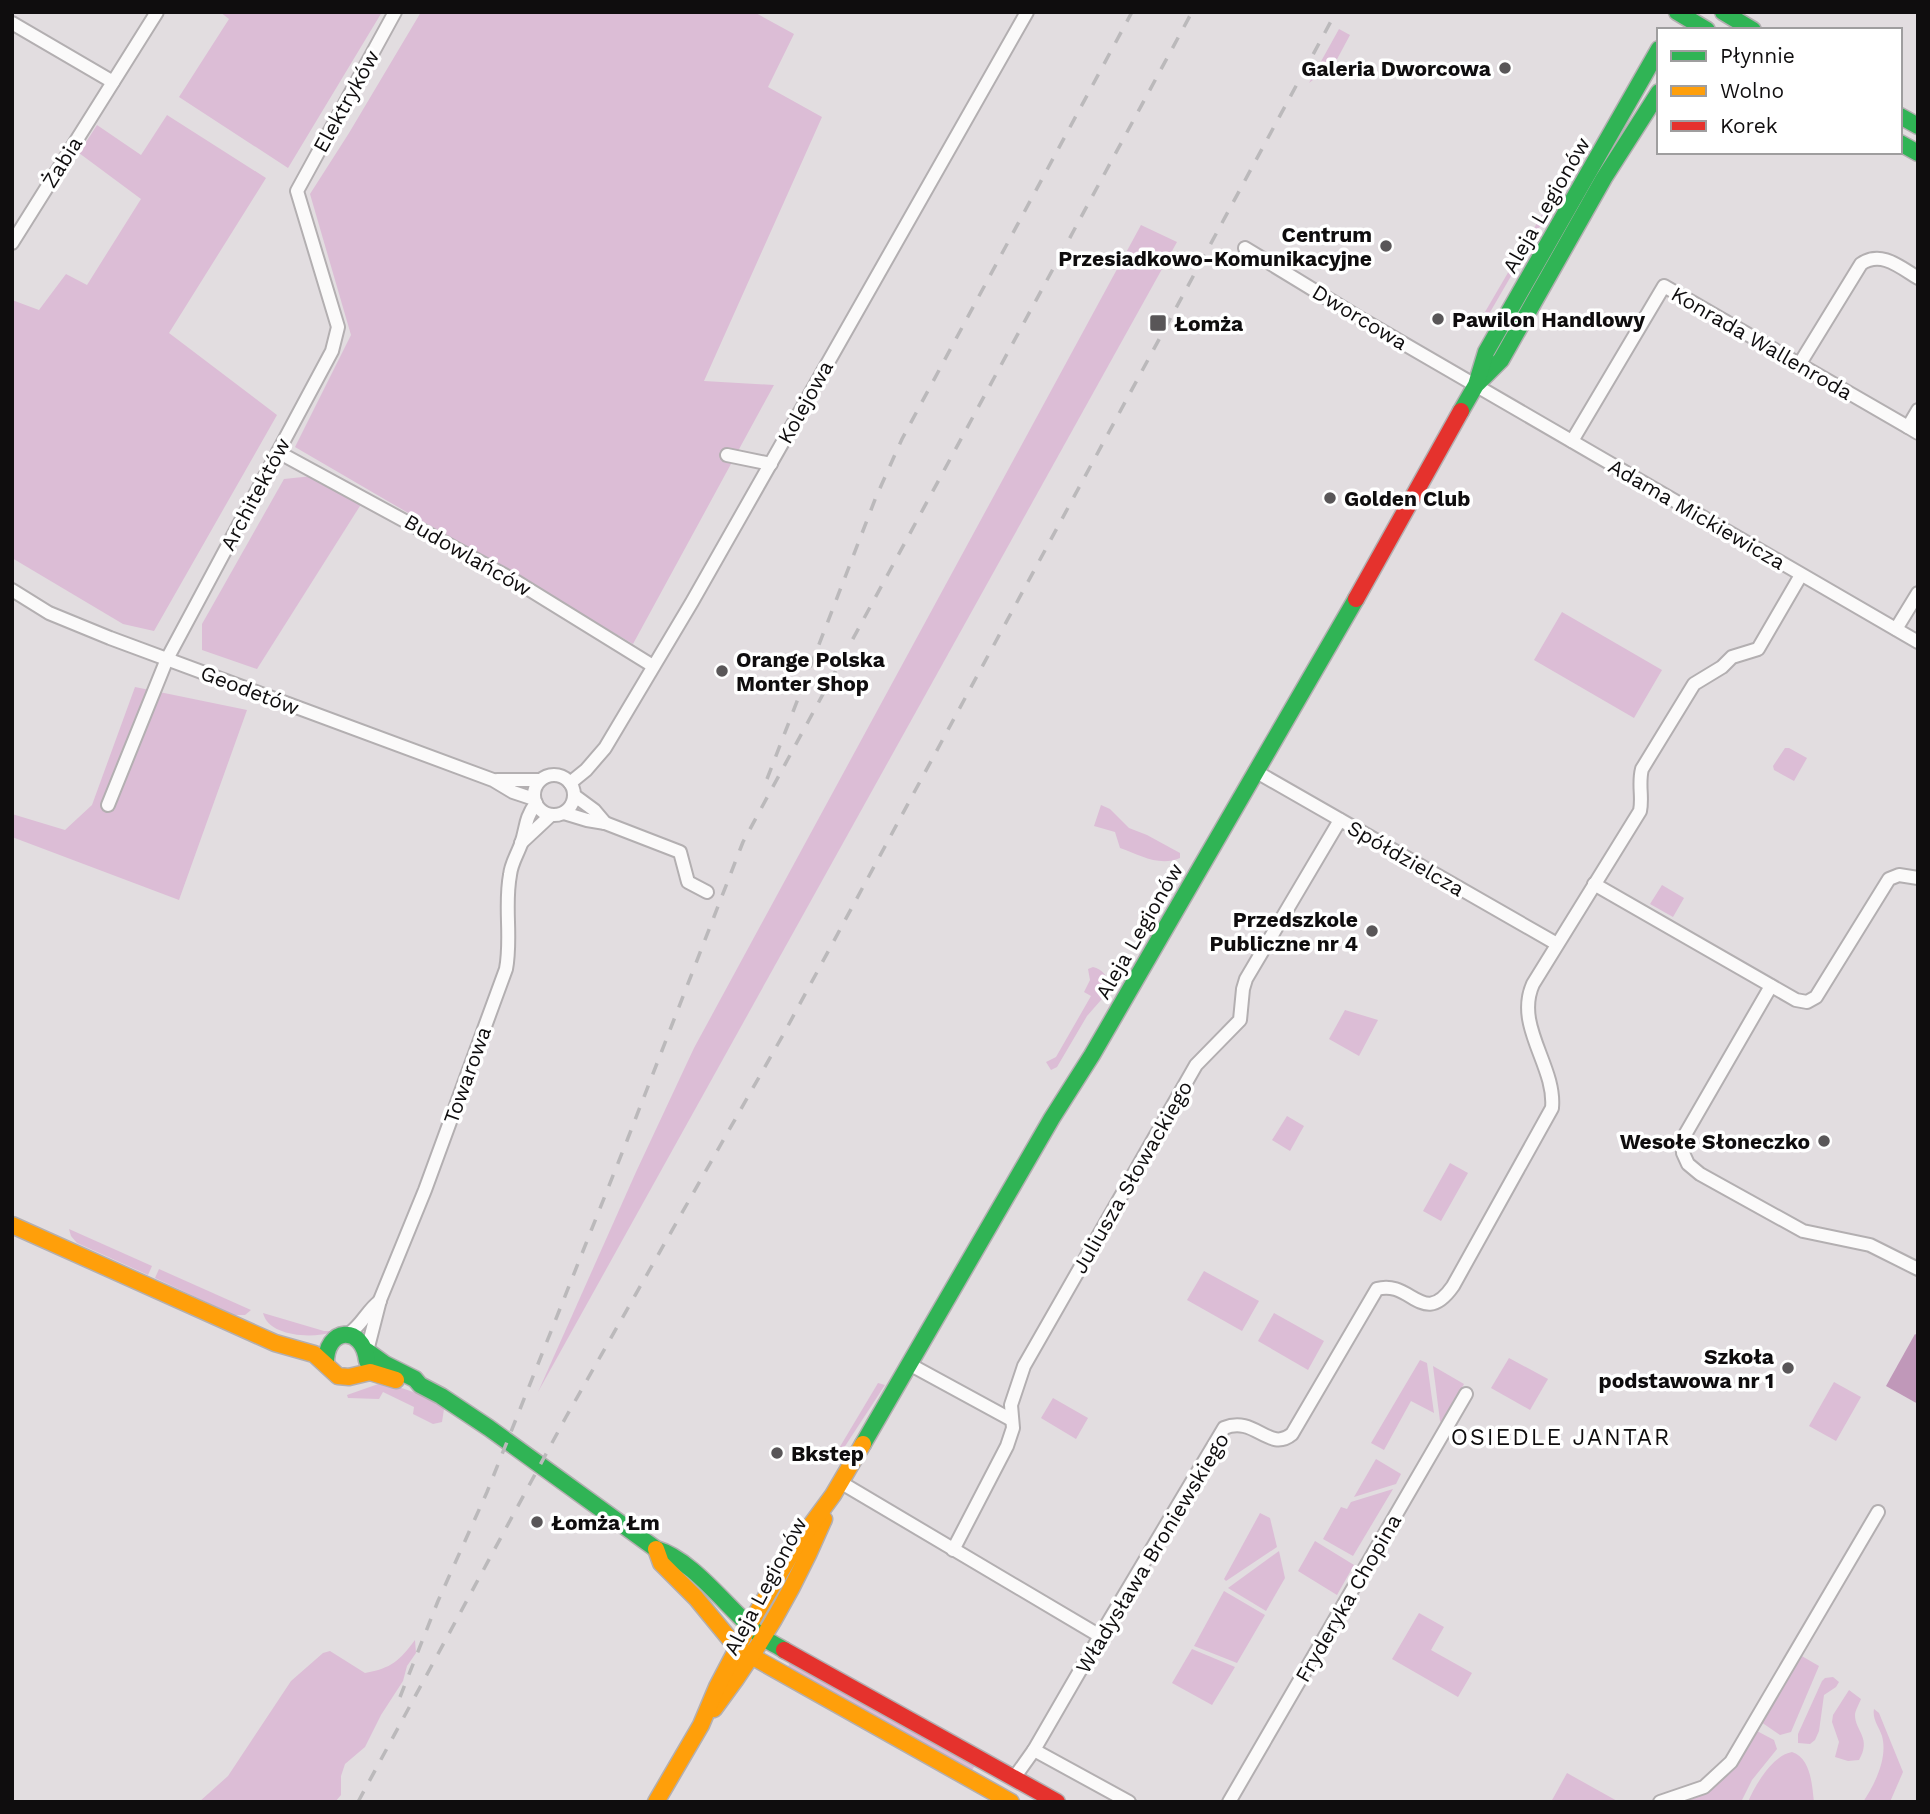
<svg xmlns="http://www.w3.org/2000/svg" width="1930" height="1814" font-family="'Work Sans',sans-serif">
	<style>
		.green { fill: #dcbdd6 }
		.water { fill: #c098b9 }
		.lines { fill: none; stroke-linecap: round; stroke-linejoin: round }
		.street-casing { stroke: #b3afb1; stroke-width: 16 }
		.fast-casing { stroke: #b3afb1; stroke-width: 19 }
		.slow-casing { stroke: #b3afb1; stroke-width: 19 }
		.jam-casing { stroke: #b3afb1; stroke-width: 19 }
		.street { stroke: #fbfafa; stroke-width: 12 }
		.fast { stroke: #30b455; stroke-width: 16 }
		.slow { stroke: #ff9f0a; stroke-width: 16 }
		.jam { stroke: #e5322d; stroke-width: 16 }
		.rail { stroke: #bbb9bb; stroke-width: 3.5; stroke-dasharray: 12 12; stroke-linecap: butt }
		.poi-dot { fill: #595658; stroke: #fff; stroke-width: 2.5 }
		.labels { text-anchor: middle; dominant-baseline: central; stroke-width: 7; stroke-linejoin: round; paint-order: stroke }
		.poi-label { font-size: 21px; font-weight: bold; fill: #0f0d0e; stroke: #fff; text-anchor: start }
		.street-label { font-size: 21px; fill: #0f0d0e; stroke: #fff }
		.neighbourhood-label { font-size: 23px; letter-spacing: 2px; fill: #0f0d0e; stroke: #fff }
	</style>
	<rect width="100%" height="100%" fill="#e2dde0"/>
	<g class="green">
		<path d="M220,12H382L288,168L179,97L229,19Z"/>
		<path d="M421,12H754L794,34L768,87L822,117L704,381L774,385L633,644L295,447L351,335L310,194L349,133Z"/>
		<path d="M1339,29L1350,35L1335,63L1309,83Z"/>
		<path d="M167,115L266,178L169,333L277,415L154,631L123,624L12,558V300L39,310L66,274L87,285L141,199L79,153L97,125L141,155Z"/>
		<path d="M1565,175L1568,178L1489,314L1485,312Z"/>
		<path d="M1141,225L1177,242L538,1392L636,1172L694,1048Z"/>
		<path d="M322,475L365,498L257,669L202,650V624L284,479Z"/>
		<path d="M1562,612L1662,670L1634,718L1534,660Z"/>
		<path d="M135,687L247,710L179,900L12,837V814L65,830L92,805Z"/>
		<path d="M1785,748H1789L1807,758L1794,781L1774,770L1773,766Z"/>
		<path d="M1101,805L1110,809L1129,828L1147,835L1180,853V858C1159,867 1140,855 1120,848L1115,832L1094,826Z"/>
		<path d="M1662,885L1684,898L1673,917L1650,904Z"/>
		<path d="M1093,967C1102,969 1109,977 1109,986L1101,1000L1087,1016L1057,1067L1051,1070L1046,1062L1056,1057L1091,996L1084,992L1090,980L1088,969Z"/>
		<path d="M1345,1010L1378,1020L1359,1056L1329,1039Z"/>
		<path d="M1287,1116L1304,1126L1290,1151L1272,1140Z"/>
		<path d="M1450,1163L1468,1173L1441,1221L1423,1211Z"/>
		<path d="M69,1229L152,1266L148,1275L77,1243L71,1236Z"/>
		<path d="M159,1269L251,1310L245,1315H234L155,1278Z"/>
		<path d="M1204,1271L1259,1301L1242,1331L1187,1300Z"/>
		<path d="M263,1313L324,1331H332L353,1323C334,1340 270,1342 263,1313Z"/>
		<path d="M1274,1313L1324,1341L1308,1370L1258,1341Z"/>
		<path d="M1509,1358L1548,1379L1530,1410L1491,1388Z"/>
		<path d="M1420,1360L1427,1363L1434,1413L1411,1401L1384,1450L1371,1443Z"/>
		<path d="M1433,1366L1464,1384L1442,1424L1440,1421Z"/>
		<path d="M384,1382L425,1396L444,1409L442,1422L433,1424L413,1414L414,1407L383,1392L379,1399L348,1398L347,1395Z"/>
		<path d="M1834,1382L1861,1397L1836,1441L1809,1426Z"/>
		<path d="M878,1383L885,1385L838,1457L835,1455Z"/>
		<path d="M1053,1398L1088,1418L1076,1439L1041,1418Z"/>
		<path d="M1376,1459L1401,1474L1396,1484L1354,1497Z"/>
		<path d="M1393,1489L1353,1556L1323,1539L1341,1507L1347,1509L1351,1502Z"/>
		<path d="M1260,1513L1270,1518L1277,1547L1226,1581L1224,1579Z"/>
		<path d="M1315,1541L1354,1565L1337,1595L1298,1571Z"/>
		<path d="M1279,1551L1285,1578L1266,1611L1228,1588Z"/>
		<path d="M1224,1591L1265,1615L1237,1663L1194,1646Z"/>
		<path d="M1419,1613L1444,1627L1431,1650L1472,1673L1458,1697L1392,1659Z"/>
		<path d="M415,1640L416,1653L407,1666L403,1681L381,1715L365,1747L345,1764L341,1776V1795L335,1802H199L228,1776L291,1681L323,1653L330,1651L365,1673C392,1668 399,1661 415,1640Z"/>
		<path d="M1192,1649L1235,1667L1212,1705L1172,1683Z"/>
		<path d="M1800,1655L1819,1666L1791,1732L1780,1735L1761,1722Z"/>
		<path d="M790,1663L975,1765L971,1772L786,1670Z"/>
		<path d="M1833,1677L1839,1682L1836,1687L1824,1695L1819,1731L1815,1740L1810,1744L1798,1743V1734L1822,1681L1825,1678Z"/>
		<path d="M1849,1690L1861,1699C1859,1704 1855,1711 1855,1715C1855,1731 1872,1738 1859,1760L1848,1761L1835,1757L1839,1742L1832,1722L1833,1715Z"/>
		<path d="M1874,1709L1879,1713L1903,1772L1890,1802H1863C1875,1784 1888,1758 1882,1736C1879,1727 1872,1719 1874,1709Z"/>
		<path d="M1757,1731L1774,1740L1777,1749L1752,1780L1741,1802H1681C1690,1798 1699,1796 1707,1791C1731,1778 1743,1753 1757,1731Z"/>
		<path d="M1792,1752C1811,1758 1812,1785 1814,1802H1748C1755,1785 1773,1755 1792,1752Z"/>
		<path d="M1567,1773L1619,1802H1551Z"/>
	</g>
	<path class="water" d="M1915,1334L1918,1336V1404L1886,1386Z"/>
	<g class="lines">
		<g class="street-casing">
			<g id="street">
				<path d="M12,23L113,82"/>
				<path d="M12,243L157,12"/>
				<path d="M1245,248L1363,320L1918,642"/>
				<path d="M1799,365L1861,264C1881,250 1900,267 1918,278"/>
				<path d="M1918,410L1908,427L1918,433"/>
				<path d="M1572,441L1664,286L1908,427"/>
				<path d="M278,452L517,582L653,666"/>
				<path d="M727,455L771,464"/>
				<path d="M12,590L49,613L110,638L493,780L513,792L534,799"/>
				<path d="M1896,629L1918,593"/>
				<path d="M1255,771L1557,944"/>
				<circle cx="554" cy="795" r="20"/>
				<path d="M497,780H540"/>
				<path d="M570,783L586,770L605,748L692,602L1027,12"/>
				<path d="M575,796L594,810L605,823"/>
				<path d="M108,805L167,659L332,351L338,327L297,191L395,12"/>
				<path d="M564,813L587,820L605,823L680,852L688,882L707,892"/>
				<path d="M521,843L551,815"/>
				<path d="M1594,884L1796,1000L1807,1002L1816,997L1889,879L1899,875L1918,878"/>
				<path d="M1771,986L1686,1133L1683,1139V1153L1688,1164L1700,1174L1803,1231L1870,1245L1918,1269"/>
				<path d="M347,1335C362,1326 367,1310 380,1301"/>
				<path d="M367,1351L380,1300L425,1190L506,969C512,938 504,906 510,875C511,864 517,855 521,844C527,827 524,820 536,803"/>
				<path d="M909,1364L1010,1419"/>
				<path d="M840,1482L1100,1636"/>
				<path d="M953,1550L1007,1446L1013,1428L1011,1405L1024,1366L1196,1065L1240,1020L1243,989L1246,979L1340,820"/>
				<path d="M1034,1750L1129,1802"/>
				<path d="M1014,1778L1034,1750L1100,1636L1224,1428C1255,1415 1269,1453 1292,1434L1377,1289C1411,1279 1423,1329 1453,1286L1552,1108C1556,1066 1514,1026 1533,984L1640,811C1643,797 1638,784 1642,769L1694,684L1722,667L1732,657L1758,649L1801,575"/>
				<path d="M1229,1802L1466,1394"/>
				<path d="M1660,1802L1704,1787L1731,1762L1878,1512"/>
			</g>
		</g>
		<g class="fast-casing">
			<g id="fast">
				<path d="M1677,12L1707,30"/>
				<path d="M1723,12L1753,30"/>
				<path d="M1900,116L1918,126"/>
				<path d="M1900,143L1918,153"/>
				<path d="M1478,383L1501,360L1604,178L1659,92"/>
				<path d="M1461,411L1476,385L1486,352L1659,49"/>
				<path d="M367,1351L385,1364L415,1379L420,1385L441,1396L489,1428L656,1549C695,1560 732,1615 765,1639C771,1643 778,1646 784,1650"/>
				<path d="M326,1364C325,1327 363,1324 367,1361"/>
				<path d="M863,1444L1052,1118L1092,1055L1356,599"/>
			</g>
		</g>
		<g class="slow-casing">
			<g id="slow">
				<path d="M12,1225L275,1343L314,1354L338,1376L349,1377L370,1372L396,1380"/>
				<path d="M656,1549L661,1563L696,1598L737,1648L1011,1802"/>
				<path d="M714,1709C759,1650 795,1588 824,1519"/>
				<path d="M656,1802L701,1725L717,1687L750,1624L797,1544L833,1495L863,1444"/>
			</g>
		</g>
		<g class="jam-casing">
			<g id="jam">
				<path d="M1356,599L1461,411"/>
				<path d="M784,1650L1057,1802"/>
			</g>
		</g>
		<use href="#street" class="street"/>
		<use href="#fast" class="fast"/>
		<use href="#slow" class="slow"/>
		<use href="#jam" class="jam"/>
		<g class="rail">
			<path d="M767,779L876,497L902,439L1132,12"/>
			<path d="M400,1697L438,1601L487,1492L628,1138L743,842L1192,12"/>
			<path d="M358,1802L566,1417L783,1035L1336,12"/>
		</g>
	</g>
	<g class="poi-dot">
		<circle cx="1505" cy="68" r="7"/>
		<circle cx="1386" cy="246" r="7"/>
		<circle cx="1438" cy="319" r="7"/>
		<rect x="1149" y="314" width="18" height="18" rx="3.5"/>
		<circle cx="1330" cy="498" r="7"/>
		<circle cx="722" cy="671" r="7"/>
		<circle cx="1372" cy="931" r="7"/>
		<circle cx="1824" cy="1141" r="7"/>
		<circle cx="1788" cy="1368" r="7"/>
		<circle cx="777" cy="1453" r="7"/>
		<circle cx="537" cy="1522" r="7"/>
	</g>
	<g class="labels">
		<g class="poi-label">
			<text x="1491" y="68" text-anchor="end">Galeria Dworcowa</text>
			<text x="1372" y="234" text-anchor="end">Centrum<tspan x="1372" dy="24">Przesiadkowo-Komunikacyjne</tspan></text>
			<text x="1452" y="319">Pawilon Handlowy</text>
			<text x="1174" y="323">Łomża</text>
			<text x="1344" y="498">Golden Club</text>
			<text x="736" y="659">Orange Polska<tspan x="736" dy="24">Monter Shop</tspan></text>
			<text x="1358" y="919" text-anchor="end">Przedszkole<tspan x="1358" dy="24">Publiczne nr 4</tspan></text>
			<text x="1810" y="1141" text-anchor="end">Wesołe Słoneczko</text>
			<text x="1774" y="1356" text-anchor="end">Szkoła<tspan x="1774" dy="24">podstawowa nr 1</tspan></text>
			<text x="791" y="1453">Bkstep</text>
			<text x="551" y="1522">Łomża Łm</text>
		</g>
		<g class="street-label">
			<text transform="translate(346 101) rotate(-61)">Elektryków</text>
			<text transform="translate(62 162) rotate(-58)">Żabia</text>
			<text transform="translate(1546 205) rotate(-60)">Aleja Legionów</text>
			<text transform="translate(1360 317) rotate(31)">Dworcowa</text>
			<text transform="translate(1762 343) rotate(30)">Konrada Wallenroda</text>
			<text transform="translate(805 402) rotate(-61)">Kolejowa</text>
			<text transform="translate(255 494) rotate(-62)">Architektów</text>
			<text transform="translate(1697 514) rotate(30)">Adama Mickiewicza</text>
			<text transform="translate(468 555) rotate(30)">Budowlańców</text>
			<text transform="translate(250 690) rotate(21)">Geodetów</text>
			<text transform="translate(1406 858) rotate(30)">Spółdzielcza</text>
			<text transform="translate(1139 931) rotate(-60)">Aleja Legionów</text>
			<text transform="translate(467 1075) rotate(-70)">Towarowa</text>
			<text transform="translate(1132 1177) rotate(-60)">Juliusza Słowackiego</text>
			<text transform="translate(1152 1553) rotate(-59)">Władysława Broniewskiego</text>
			<text transform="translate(765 1586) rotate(-62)">Aleja Legionów</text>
			<text transform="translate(1348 1598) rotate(-60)">Fryderyka Chopina</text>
		</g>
		<g class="neighbourhood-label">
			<text x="1561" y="1437">OSIEDLE JANTAR</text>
		</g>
	</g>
	<rect width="1930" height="1814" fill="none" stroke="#0f0d0e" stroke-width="28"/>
	<rect x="1657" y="28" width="245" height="126" fill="#ffffff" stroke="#9f9e9f" stroke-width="2"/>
	<rect x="1671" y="51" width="35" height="10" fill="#30b455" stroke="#9f9e9f" stroke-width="2"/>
	<text x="1720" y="63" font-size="21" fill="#0f0d0e">Płynnie</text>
	<rect x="1671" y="86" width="35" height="10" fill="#ff9f0a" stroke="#9f9e9f" stroke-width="2"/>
	<text x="1720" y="98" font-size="21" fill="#0f0d0e">Wolno</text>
	<rect x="1671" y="121" width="35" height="10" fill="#e5322d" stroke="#9f9e9f" stroke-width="2"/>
	<text x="1720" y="133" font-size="21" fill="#0f0d0e">Korek</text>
</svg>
